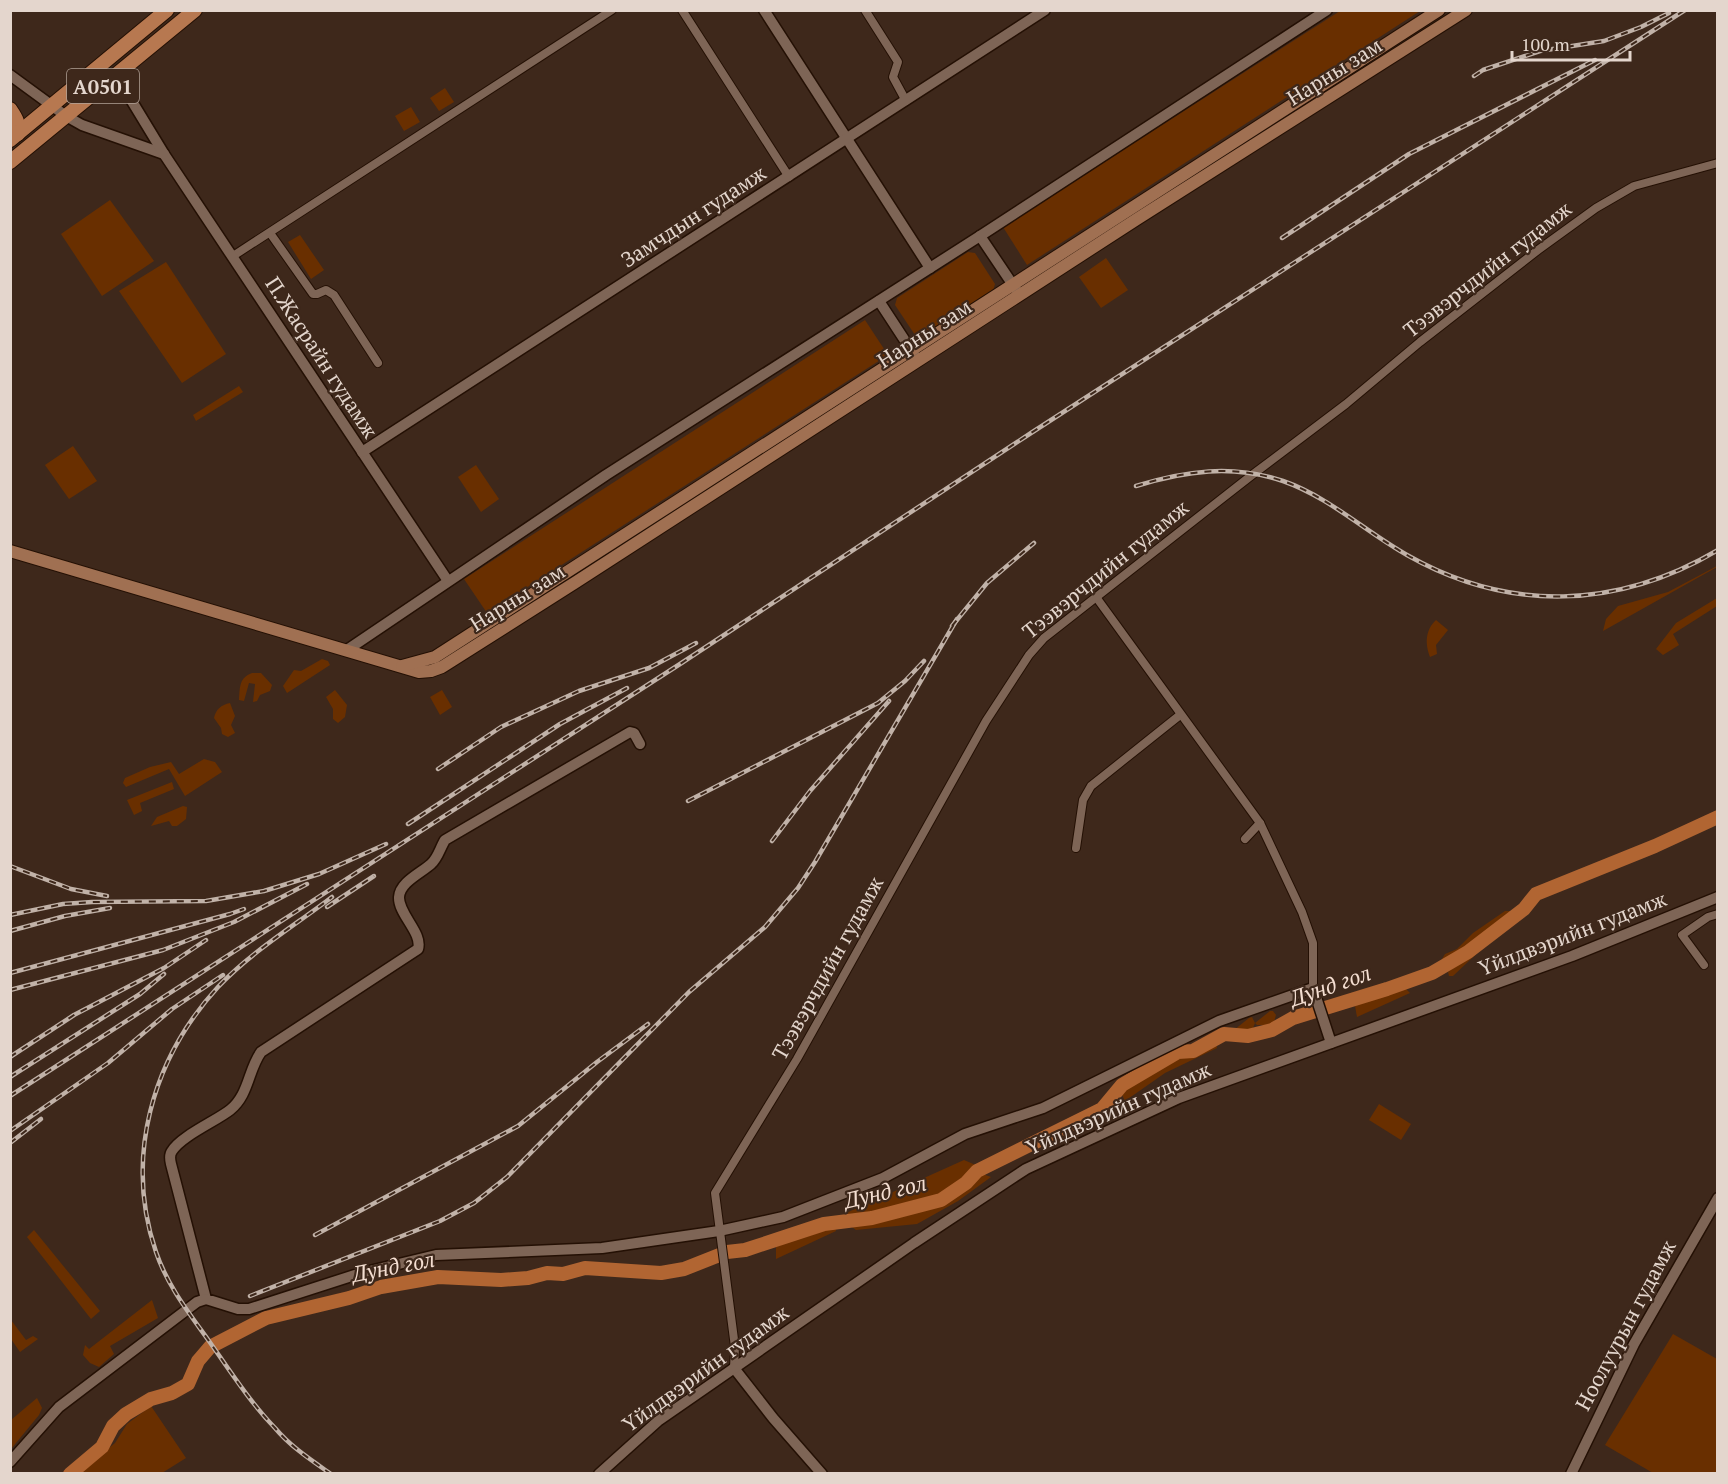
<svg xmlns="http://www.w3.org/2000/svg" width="1728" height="1484" font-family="'PT Serif',serif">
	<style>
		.green { fill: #692f00 }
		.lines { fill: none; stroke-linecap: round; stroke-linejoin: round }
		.river { stroke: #b16532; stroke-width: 14 }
		.street-casing { stroke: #241004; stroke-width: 10 }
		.secondary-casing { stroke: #241004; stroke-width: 13 }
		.primary-casing { stroke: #241004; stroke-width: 14 }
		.highway-casing { stroke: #241004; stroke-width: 16 }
		.street { stroke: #7e6556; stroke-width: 8 }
		.secondary { stroke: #7e6556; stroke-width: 10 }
		.primary { stroke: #a07052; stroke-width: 12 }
		.highway { stroke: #b77850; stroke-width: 14 }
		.rail-casing { stroke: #c1b2a8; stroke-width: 4.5 }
		.rail { stroke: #3e281b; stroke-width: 2; stroke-dasharray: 7; stroke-linecap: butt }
		.labels { text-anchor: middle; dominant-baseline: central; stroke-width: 4.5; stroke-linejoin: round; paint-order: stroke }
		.shield { fill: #3e281b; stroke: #b2a298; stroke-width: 1.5 }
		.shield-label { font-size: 20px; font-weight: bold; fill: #e4d6cd }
		.street-label { font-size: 21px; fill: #e4d6cd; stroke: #3e281b }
		.water-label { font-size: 22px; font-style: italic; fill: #f4ded1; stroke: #3e281b }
	</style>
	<rect width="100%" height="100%" fill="#3e281b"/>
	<g class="green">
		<path d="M1340,11H1420L1027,265L1003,227Z"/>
		<path d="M445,88L454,102L439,111L430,98Z"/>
		<path d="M411,107L420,122L404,131L395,116Z"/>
		<path d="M110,200L154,261L102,296L61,234Z"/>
		<path d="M300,235L324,270L311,279L288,242Z"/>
		<path d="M968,252L975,253L995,284L993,291L922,337L915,335L895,305L897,298Z"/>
		<path d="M1106,258L1128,290L1101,308L1079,277Z"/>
		<path d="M166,262L226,354L182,383L119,291Z"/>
		<path d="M865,320L888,355L487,613L464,579Z"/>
		<path d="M239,386L243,392L196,421L193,415Z"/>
		<path d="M73,446L97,481L69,499L45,465Z"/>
		<path d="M476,465L499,499L481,512L458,477Z"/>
		<path d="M1717,566V567L1603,631L1606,619L1618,606L1668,592Z"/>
		<path d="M1717,598V606L1673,634L1679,645L1663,655L1656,649L1676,623Z"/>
		<path d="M1436,620L1448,630L1436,645L1437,654L1430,657C1425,644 1425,630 1436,620Z"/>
		<path d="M322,659L328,661L330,665L287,693L283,686L294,670L301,671Z"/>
		<path d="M252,673H261L272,685L270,691L260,695L257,701L253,702L255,684L249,683L244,701L239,700C240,687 239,678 252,673Z"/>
		<path d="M335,690L347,705L345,717L338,723L333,719V709L326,697Z"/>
		<path d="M442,690L452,707L440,715L430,697Z"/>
		<path d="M230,703L235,716L231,725L235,733L228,737L222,734L221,728L214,718C216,709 221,705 230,703Z"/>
		<path d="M204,759L215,762L222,772L185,796L169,769L126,787L123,783L125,778L150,767L171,762L179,774Z"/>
		<path d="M172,782L174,789L140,803L142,811L134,815L127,800Z"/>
		<path d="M183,806L187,807L186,819L177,826H172L169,821L151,826L157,817Z"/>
		<path d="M1505,911H1511V915L1477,942L1442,964V959L1445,954L1457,949L1473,933Z"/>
		<path d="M1508,924L1453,976H1449L1448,972L1466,956Z"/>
		<path d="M1403,986L1410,993L1357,1017L1355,1006L1391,989Z"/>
		<path d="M1270,1011H1273L1276,1015L1274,1022L1268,1025H1257L1255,1023L1253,1028L1248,1031L1236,1032L1234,1030L1249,1018L1252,1017L1255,1023Z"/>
		<path d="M1216,1043L1217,1048L1165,1073L1125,1101L1120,1091L1171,1059Z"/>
		<path d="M1379,1104L1411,1124L1401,1140L1369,1120Z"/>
		<path d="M964,1160L978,1166C970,1173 962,1182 953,1188C929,1206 874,1214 844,1214Z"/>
		<path d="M980,1173L991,1177L958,1201L917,1224L856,1230L849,1225C880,1221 934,1210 959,1192C966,1187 973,1180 980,1173Z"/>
		<path d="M835,1226L836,1231L776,1259V1247L806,1234Z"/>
		<path d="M34,1230L100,1311L91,1319L27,1237Z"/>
		<path d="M152,1300L158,1318L110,1346L114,1354L99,1367L90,1363L83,1355L85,1345L89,1349Z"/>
		<path d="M11,1320L26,1340L33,1336L38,1339L20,1352L11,1339Z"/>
		<path d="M1673,1334L1717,1359V1473H1653L1605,1445Z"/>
		<path d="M37,1398L42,1408L39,1415L11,1449V1420Z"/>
		<path d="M151,1406L186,1458L162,1473H82L85,1468L115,1443L127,1424Z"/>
	</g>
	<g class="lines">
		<path class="river" d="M70,1474L102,1447L113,1426L126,1414L151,1399L172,1393L188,1384L198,1361L210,1347L266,1318L349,1298L381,1287L438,1277L501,1280L528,1278L547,1273L563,1274L585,1268L661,1273L684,1269L727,1252L745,1250L824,1224L872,1218L941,1200L966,1183L977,1171L1102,1109L1122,1085L1178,1052L1193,1051L1224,1034L1248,1036L1272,1030L1293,1018L1387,989L1432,973L1468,952L1524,909L1536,894L1655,846L1718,817"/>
		<g class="street-casing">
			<g id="street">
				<path d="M682,10L789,177"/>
				<path d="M865,10L898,62L893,77L906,101"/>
				<path d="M270,233L313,294H317L326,290L334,295L378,363"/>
				<path d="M233,256L612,10"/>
				<path d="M1096,597L1260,823L1302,912L1313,943V988"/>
				<path d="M1245,839L1260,823"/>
				<path d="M1076,848L1083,800L1091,786L1180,715"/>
				<path d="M1704,965L1682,935L1708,917L1718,914"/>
				<path d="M734,1368L735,1347L715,1193L797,1059L986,721L1029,655L1044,638L1252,475L1346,404L1420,342L1538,250L1596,208L1634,186L1718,163"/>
			</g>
		</g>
		<g class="secondary-casing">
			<g id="secondary">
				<path d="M764,10L930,268"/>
				<path d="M10,75L66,116L82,125L164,154"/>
				<path d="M116,75L164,154L448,581"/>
				<path d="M980,236L1017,291"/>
				<path d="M879,301L915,356"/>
				<path d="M362,452L1045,10"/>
				<path d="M347,650L606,475L980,236L1327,10"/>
				<path d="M640,744L634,733L630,732L445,840C440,848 438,858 431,864C421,873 400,882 399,897C398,914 423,933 418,949L261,1052C248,1070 249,1095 230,1110C216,1121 181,1136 172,1151C169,1155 170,1160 171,1164L206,1299L238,1309H249L361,1273L436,1255L602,1248L719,1231L783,1217L883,1178L965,1134L1043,1108L1219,1021L1313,988L1331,1043"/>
				<path d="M734,1368L773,1418L822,1474"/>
				<path d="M10,1462L59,1407L197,1302L206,1299"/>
				<path d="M599,1474L658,1421L914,1243L1026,1169L1179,1098L1572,956L1718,897"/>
				<path d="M1571,1474L1634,1344L1718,1198"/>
			</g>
		</g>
		<g class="primary-casing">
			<g id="primary">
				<path d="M10,551L419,672L431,671L442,667L576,582L1137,219L1466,10"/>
				<path d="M402,666L435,657L1439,10"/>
			</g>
		</g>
		<g class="highway-casing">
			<g id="highway">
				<path d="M10,109C16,118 19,122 18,134"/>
				<path d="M10,140L167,10"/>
				<path d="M10,162L195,10"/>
			</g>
		</g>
		<use href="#street" class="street"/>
		<use href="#secondary" class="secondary"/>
		<use href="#primary" class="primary"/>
		<use href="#highway" class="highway"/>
		<g class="rail-casing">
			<g id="rail">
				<path d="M1474,76L1483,70L1540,51L1604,41L1641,27L1669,13"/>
				<path d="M1282,238L1409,154L1595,60"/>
				<path d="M1136,486C1185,471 1232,464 1283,481C1329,497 1366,532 1407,555C1509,613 1618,609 1718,550"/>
				<path d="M952,626L987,583L1034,543"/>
				<path d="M438,769L501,727L579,691L649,668L696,643"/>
				<path d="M688,801L878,703L905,681L924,661"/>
				<path d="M408,824L560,724L627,688"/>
				<path d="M772,841L810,791L889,701"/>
				<path d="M10,866L71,889L107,896"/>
				<path d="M327,907L374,876"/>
				<path d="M10,915L63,904L92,902L206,901L264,891L319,874L386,844"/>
				<path d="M10,931L65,916L110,908"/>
				<path d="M10,973L230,914L244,909"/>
				<path d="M10,990L163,950L234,922L307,884"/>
				<path d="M10,1057L74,1015L164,968L206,940"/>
				<path d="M10,1077L140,994L164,974"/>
				<path d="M10,1096L680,664L1031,433L1685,10"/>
				<path d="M10,1131L108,1063L172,1009L223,975"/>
				<path d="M10,1143L41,1119"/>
				<path d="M315,1235L518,1126L597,1062L648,1024"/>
				<path d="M250,1296L440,1221L474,1203L507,1177L689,992L765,927L798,888L815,862L957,619"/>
				<path d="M331,1474C311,1460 291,1447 275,1428C250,1402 230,1371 209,1341C189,1313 167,1285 156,1252C124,1158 152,1059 218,987C251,952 294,926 332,897"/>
			</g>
		</g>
		<use href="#rail" class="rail"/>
	</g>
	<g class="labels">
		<rect class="shield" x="67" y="69" width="72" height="34" rx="4.5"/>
		<g class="shield-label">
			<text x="103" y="86">A0501</text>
		</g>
		<g class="street-label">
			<text transform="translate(1334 71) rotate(-32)">Нарны зам</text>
			<text transform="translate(693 216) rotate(-33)">Замчдын гудамж</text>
			<text transform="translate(1487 269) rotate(-38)">Тээвэрчдийн гудамж</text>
			<text transform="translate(924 333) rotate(-33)">Нарны зам</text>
			<text transform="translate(322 357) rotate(57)">П.Жасрайн гудамж</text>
			<text transform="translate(1105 569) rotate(-39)">Тээвэрчдийн гудамж</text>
			<text transform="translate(517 597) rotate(-32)">Нарны зам</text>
			<text transform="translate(1572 933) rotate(-21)">Yйлдвэрийн гудамж</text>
			<text transform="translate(827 968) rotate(-61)">Тээвэрчдийн гудамж</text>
			<text transform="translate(1118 1108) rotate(-24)">Yйлдвэрийн гудамж</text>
			<text transform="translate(1625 1325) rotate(-62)">Ноолуурын гудамж</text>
			<text transform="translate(705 1368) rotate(-36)">Yйлдвэрийн гудамж</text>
		</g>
		<g class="water-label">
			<text transform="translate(1330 985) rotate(-19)">Дунд гол</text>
			<text transform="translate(885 1191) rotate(-13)">Дунд гол</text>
			<text transform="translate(393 1266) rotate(-11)">Дунд гол</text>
		</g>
	</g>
	<rect width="1728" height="1484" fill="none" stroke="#e4d6cd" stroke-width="24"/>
	<path d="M1512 51v9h118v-9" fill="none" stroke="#e4d6cd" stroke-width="3"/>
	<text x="1521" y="51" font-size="18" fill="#e4d6cd" stroke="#3e281b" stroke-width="4.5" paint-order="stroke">100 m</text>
</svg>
